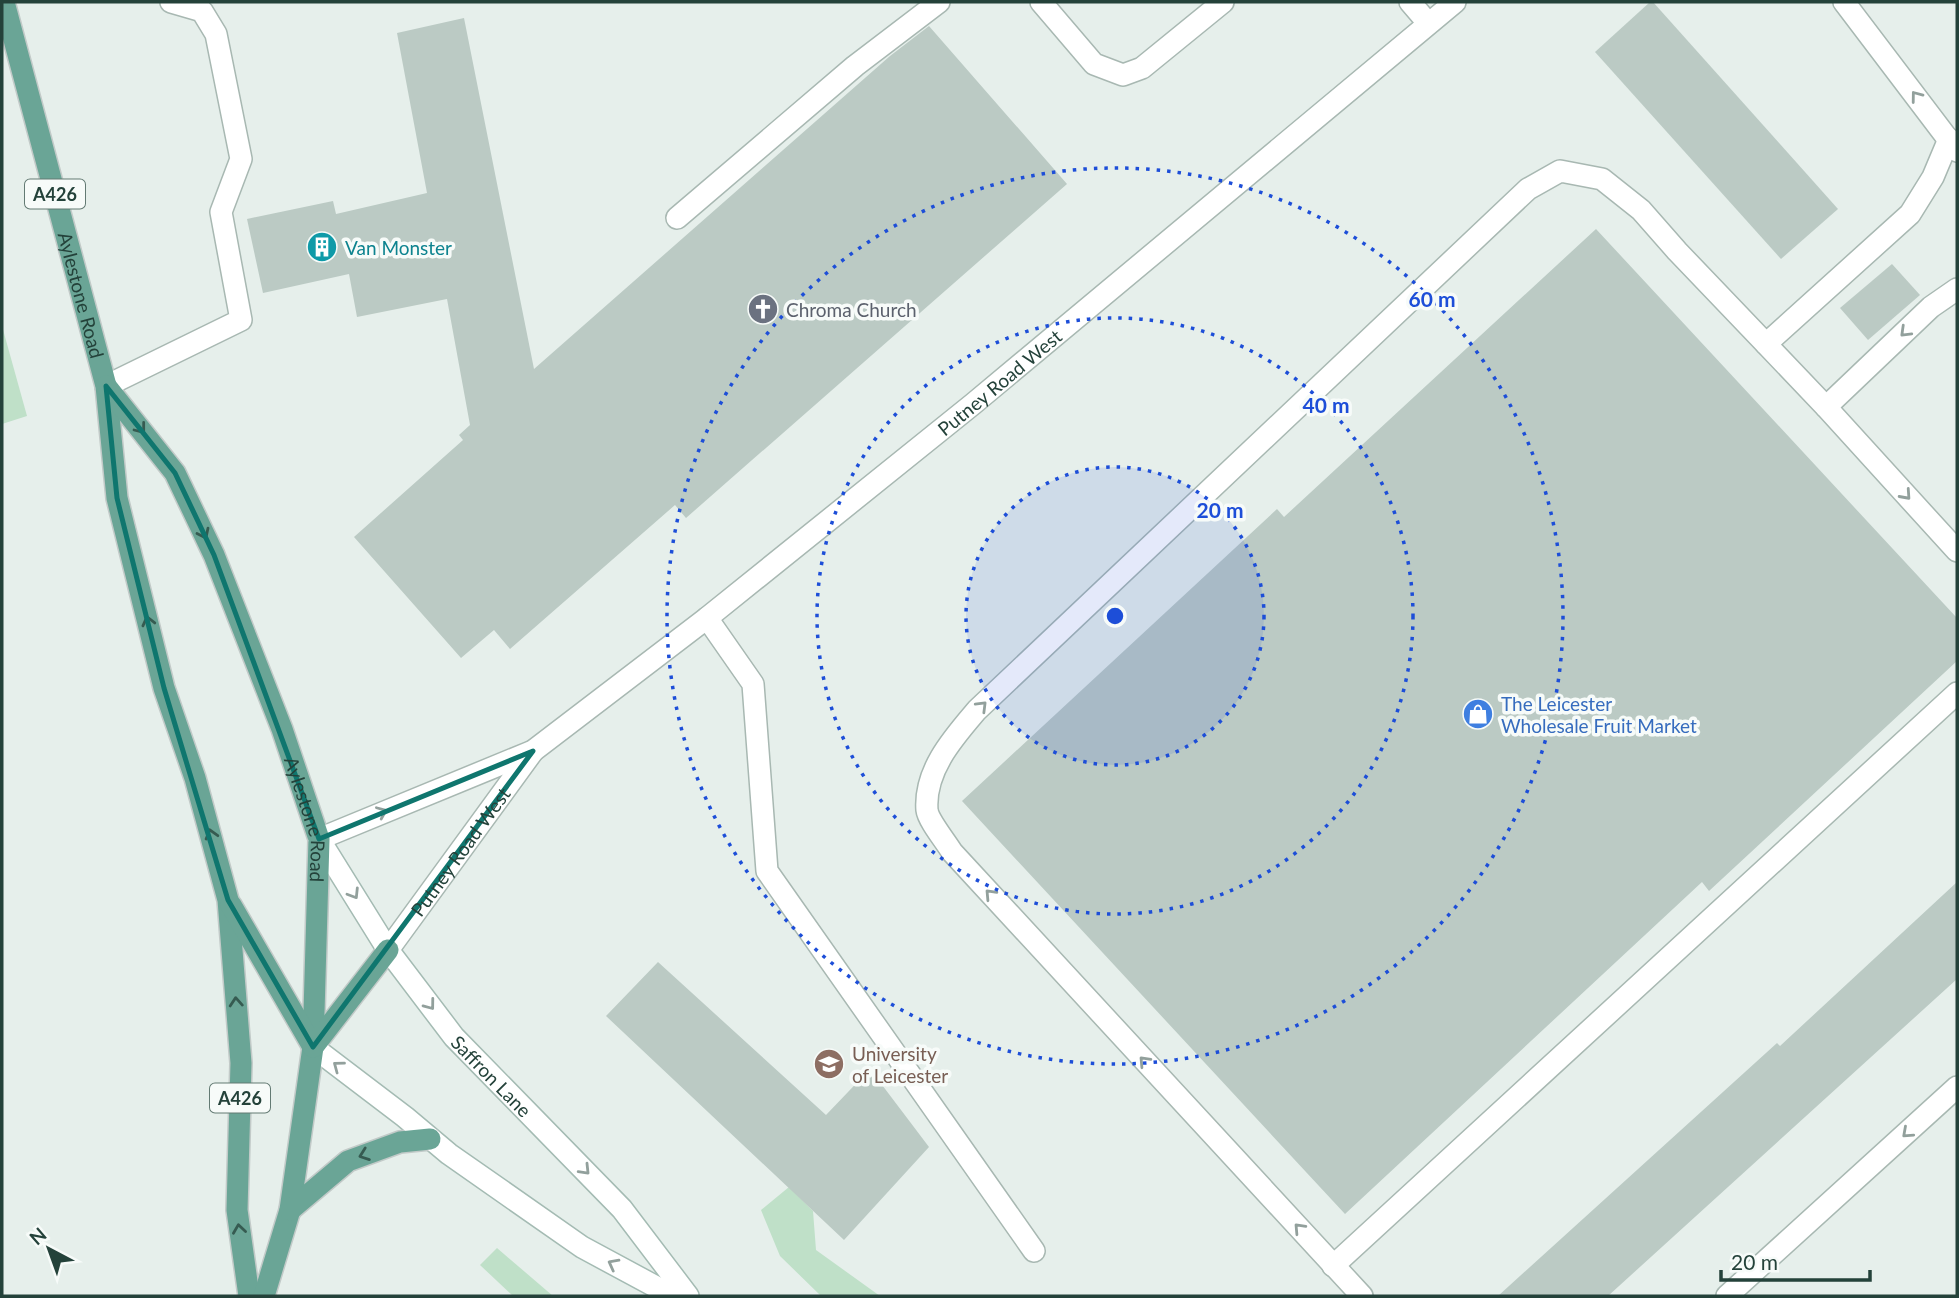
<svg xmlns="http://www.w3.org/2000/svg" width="1959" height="1298" font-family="Lato,sans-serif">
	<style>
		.green { fill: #bfe0c8 }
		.building { fill: #bbcac4 }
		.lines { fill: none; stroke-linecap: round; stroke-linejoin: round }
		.service-casing { stroke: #a8b8b2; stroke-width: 24 }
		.minor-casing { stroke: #a8b8b2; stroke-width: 24 }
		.tertiary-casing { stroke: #a8b8b2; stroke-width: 24 }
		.secondary-casing { stroke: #a4bbb3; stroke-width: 24 }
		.primary-casing { stroke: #c2cac8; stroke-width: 24 }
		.service { stroke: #fff; stroke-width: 21 }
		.minor { stroke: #fff; stroke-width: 21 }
		.tertiary { stroke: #fff; stroke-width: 21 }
		.secondary { stroke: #fff; stroke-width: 21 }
		.primary { stroke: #6aa596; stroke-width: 21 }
		.oneway { stroke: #92a09c }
		.oneway2 { stroke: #365b51 }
		.marked { fill: none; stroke: #0f766e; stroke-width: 5; stroke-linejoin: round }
		.ring { fill: none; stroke: #1d4ed8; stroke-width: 3.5; stroke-dasharray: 3.5 7 }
		.labels { text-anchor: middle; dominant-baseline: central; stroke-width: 7; stroke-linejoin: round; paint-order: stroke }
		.shield { fill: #f7fbf9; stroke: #637a73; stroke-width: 2 }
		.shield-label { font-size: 18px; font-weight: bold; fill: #24423a }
		.culture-label { font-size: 19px; fill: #0d838f; stroke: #f7fbf9; text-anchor: start }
		.street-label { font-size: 19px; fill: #24423a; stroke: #f7fbf9 }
		.worship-label { font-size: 19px; fill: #5b616d; stroke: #f7fbf9; text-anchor: start }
		.shop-label { font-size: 19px; fill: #366cbe; stroke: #f7fbf9; text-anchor: start }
		.education-label { font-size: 19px; fill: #785e54; stroke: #f7fbf9; text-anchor: start }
		.centre { fill: #1d4ed8; stroke: #f7fbf9; stroke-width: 3.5 }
		.ring-label { font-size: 21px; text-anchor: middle; font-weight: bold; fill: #1d4ed8; stroke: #f7fbf9; stroke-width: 7; stroke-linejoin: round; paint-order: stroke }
	</style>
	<rect width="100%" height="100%" fill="#e6efeb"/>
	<g class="green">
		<path d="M2,326L27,416L2,424Z"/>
		<path d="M789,1187L813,1211L816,1250L880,1296H821L780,1256L761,1210Z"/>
		<path d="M497,1248L553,1296H513L480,1265Z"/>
	</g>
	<g class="building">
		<path d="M1650,2H1653L1838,209L1781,259L1595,52Z"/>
		<path d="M464,18L534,369L890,56L929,26L1067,184L686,518L675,505L510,649L494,630L461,658L354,537L463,440L459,435L470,425L447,299L357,317L349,274L263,293L247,219L333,201L336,214L427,193L397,33Z"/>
		<path d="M1596,229L1957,618V661L1709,891L1702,882L1345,1214L962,801L1277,509L1284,517Z"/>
		<path d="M1892,264L1920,295L1868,340L1840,308Z"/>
		<path d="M1957,882V979L1608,1296H1498L1777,1043L1780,1046Z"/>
		<path d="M658,962L826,1115L870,1069L929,1147L844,1240L606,1016Z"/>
	</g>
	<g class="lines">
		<g class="service-casing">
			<g id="service">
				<path d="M1041,2L1094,64L1123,75L1142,68L1223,2"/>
				<path d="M1410,2L1428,23"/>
				<path d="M677,218L855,66L939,2"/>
				<path d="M1957,289L1931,307L1826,407L1957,551"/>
				<path d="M1766,344L1826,407"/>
				<path d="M106,386L241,320L221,212L241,159L216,34L202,11L171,2"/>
				<path d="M707,618L753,684L767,871L1034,1251"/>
				<path d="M1333,1266L1957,693"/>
				<path d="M1362,1296L952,852C946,842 928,820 927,810C924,770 954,737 977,710L1528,189L1560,171L1602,179L1641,210L1677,251L1766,344L1910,214L1933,177L1949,139"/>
				<path d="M1727,1296L1957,1087"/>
			</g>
		</g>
		<g class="minor-casing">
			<path id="minor" d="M1844,2L1957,151"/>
		</g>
		<g class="tertiary-casing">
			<g id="tertiary">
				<path id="s1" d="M319,839L533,751L707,618L973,404L1455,2"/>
				<path id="s2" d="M388,950L533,751"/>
			</g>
		</g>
		<g class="secondary-casing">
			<g id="secondary">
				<path id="s3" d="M319,839L388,950L454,1037L622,1209L688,1296"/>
				<path d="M313,1047L405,1117L449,1154L582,1247L673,1296"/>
			</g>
		</g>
		<g class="primary-casing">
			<g id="primary">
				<path id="s4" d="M4,2L106,386L117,498L164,688L195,778L228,900L241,1063L237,1210L249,1296"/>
				<path id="s5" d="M106,386L175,473L214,555L282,729L319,839L313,1047L290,1210L264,1296"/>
				<path d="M231,905L313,1047"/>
				<path d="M313,1047L388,950"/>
				<path d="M290,1210L348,1161L400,1142L430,1139"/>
			</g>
		</g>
		<use href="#service" class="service"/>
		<use href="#minor" class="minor"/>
		<use href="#tertiary" class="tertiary"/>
		<use href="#secondary" class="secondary"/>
		<use href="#primary" class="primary"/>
	</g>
	<defs><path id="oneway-chevron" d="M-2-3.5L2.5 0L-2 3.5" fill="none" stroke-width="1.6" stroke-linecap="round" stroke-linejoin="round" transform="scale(1.75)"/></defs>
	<g class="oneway">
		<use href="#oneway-chevron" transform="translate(1916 96) rotate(-127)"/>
		<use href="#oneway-chevron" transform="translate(1905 332) rotate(136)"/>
		<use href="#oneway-chevron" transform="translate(1906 495) rotate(48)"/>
		<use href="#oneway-chevron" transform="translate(982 706) rotate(-45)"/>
		<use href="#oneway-chevron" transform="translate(382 812) rotate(-23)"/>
		<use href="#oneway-chevron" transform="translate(354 894) rotate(58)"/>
		<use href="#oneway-chevron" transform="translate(990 894) rotate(-133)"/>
		<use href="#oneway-chevron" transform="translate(430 1005) rotate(53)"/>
		<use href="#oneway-chevron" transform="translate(1144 1061) rotate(-133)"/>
		<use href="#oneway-chevron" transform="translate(338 1066) rotate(-143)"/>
		<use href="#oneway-chevron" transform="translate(1907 1133) rotate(138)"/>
		<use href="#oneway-chevron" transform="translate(585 1170) rotate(46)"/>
		<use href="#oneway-chevron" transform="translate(1299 1228) rotate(-133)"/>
		<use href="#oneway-chevron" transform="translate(613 1264) rotate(-152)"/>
	</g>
	<g class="oneway2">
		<use href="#oneway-chevron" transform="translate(141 429) rotate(52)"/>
		<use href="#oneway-chevron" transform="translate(204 534) rotate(64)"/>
		<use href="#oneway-chevron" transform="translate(148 621) rotate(-104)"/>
		<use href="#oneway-chevron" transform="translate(211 834) rotate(-106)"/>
		<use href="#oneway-chevron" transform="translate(236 1002) rotate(-94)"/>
		<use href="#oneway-chevron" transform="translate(364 1155) rotate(160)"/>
		<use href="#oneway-chevron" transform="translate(239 1229) rotate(-98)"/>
	</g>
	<path class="marked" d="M106,386L175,473L214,555L319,839L533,751L313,1047L228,900L164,688L117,498Z"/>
	<circle cx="1115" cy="616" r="149" fill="#1d4ed8" fill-opacity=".12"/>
	<g class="ring">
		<circle cx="1115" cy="616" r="149"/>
		<circle cx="1115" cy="616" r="298"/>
		<circle cx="1115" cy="616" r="448"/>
	</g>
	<defs>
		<g id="building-disc" transform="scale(1.575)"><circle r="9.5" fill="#0f9aa8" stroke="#f7fbf9"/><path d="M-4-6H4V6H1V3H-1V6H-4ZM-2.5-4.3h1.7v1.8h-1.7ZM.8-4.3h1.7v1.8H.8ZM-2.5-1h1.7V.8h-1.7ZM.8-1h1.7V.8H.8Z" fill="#fff"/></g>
		<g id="church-disc" transform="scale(1.575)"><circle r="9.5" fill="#6b7280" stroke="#f7fbf9"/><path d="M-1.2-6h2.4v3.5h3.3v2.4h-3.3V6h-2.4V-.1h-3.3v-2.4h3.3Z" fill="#fff"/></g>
		<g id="shop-disc" transform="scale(1.575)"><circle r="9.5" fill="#3f7fe0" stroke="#f7fbf9"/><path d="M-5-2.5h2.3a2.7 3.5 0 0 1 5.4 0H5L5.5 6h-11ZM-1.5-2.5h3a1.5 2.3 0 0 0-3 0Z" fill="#fff"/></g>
		<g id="university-disc" transform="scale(1.575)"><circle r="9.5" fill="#8d6e63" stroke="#f7fbf9"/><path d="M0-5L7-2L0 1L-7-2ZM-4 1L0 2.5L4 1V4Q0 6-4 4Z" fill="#fff"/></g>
	</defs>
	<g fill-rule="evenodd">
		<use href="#building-disc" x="322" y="247"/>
		<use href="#church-disc" x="763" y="309"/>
		<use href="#shop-disc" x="1478" y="714"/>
		<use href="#university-disc" x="829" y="1064"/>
	</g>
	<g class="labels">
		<g class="shield">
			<rect x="25" y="179.5" width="60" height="29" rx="5"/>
			<rect x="210" y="1083.5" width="60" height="29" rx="5"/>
		</g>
		<g class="shield-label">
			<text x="55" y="194">A426</text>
			<text x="240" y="1098">A426</text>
		</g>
		<g class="culture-label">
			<text x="345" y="247">Van Monster</text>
		</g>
		<g class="street-label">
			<text stroke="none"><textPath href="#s4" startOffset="303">Aylestone Road</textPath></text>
			<text stroke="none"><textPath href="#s1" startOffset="826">Putney Road West</textPath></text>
			<text stroke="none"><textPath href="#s5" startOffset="483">Aylestone Road</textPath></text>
			<text stroke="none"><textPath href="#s2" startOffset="122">Putney Road West</textPath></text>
			<text stroke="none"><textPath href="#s3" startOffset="294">Saffron Lane</textPath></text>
		</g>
		<g class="worship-label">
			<text x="786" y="309">Chroma Church</text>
		</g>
		<g class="shop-label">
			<text x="1501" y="703">The Leicester<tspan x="1501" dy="22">Wholesale Fruit Market</tspan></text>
		</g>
		<g class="education-label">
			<text x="852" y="1053">University<tspan x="852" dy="22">of Leicester</tspan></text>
		</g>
	</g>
	<circle cx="1115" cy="616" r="10" class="centre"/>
	<g class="ring-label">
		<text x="1432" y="307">60 m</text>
		<text x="1326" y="413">40 m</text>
		<text x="1220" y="518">20 m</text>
	</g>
	<rect width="1959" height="1298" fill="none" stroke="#24423a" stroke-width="7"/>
	<g transform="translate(49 1249) rotate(319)" stroke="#f7fbf9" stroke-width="5" paint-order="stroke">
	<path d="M0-5L12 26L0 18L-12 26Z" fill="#24423a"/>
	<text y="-10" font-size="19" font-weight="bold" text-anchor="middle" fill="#24423a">N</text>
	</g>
	<path d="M1721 1270v10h149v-10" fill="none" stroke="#24423a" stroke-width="3.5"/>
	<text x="1731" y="1270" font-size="21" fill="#24423a" stroke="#f7fbf9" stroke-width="5" paint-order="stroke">20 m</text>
</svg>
